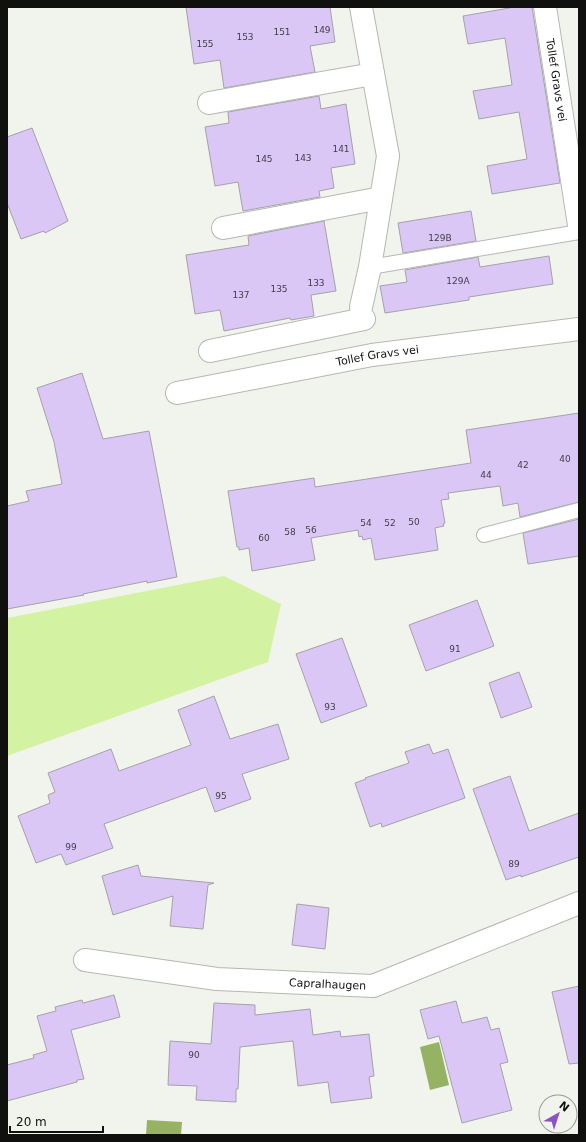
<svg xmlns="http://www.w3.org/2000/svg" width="586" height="1142" font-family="'DejaVu Sans',sans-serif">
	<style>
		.green { fill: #d3f3a2 }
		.water { fill: #96b364 }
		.building { fill: #dac7f6; stroke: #a4a2a8 }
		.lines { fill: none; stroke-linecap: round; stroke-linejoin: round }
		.lane-casing { stroke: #b5b8b2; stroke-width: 16 }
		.street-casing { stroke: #b5b8b2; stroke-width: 24 }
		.lane { stroke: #fff; stroke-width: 14 }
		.street { stroke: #fff; stroke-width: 22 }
		.labels { text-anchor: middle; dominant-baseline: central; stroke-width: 3; stroke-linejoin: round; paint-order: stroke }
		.number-label { font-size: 9px; fill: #423e49 }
		.street-label { font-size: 11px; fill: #10110f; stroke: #f1f4ed }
	</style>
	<rect width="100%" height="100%" fill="#f1f4ed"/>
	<path class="green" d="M224,576L281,604L268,662L7,756V618Z"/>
	<g class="water">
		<path d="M439,1042L449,1085L430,1090L420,1047Z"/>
		<path d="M147,1120L182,1122L181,1135H146Z"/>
	</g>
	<g class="building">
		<path d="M186,7H330L335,42L310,46L315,72L224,88L220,60L194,64Z"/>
		<path d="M515,7H532L560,183L492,194L487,166L527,159L519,112L479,119L473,91L512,85L505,38L468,44L463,16Z"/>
		<path d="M319,96L321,109L346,104L355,164L331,168L334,188L319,191L320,197L243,211L238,182L215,186L205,127L229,123L228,112Z"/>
		<path d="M32,128L68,221L45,233L44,231L21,239L7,203V137Z"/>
		<path d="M471,211L476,241L403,253L398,223Z"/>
		<path d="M324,221L336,291L311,295L314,316L291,320L290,318L224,331L220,310L195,314L186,255L249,245L248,236Z"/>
		<path d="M549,256L553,284L469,297V300L385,313L380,286L407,282L405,270L478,257L480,267Z"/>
		<path d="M82,373L103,439L149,431L177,577L147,583V581L83,594L84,595L7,609V506L29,501L26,491L62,484L54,442L37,388Z"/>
		<path d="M579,413V502L520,517L518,503L503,506L500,486L448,493L449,499L441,500L445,523L443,524L444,526L435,528L438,550L375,560L371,538L363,540L362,536L359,537L358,530L311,538L315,560L252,571L249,548L239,550V547H237L228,491L314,478L315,487L471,463L466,430Z"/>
		<path d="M579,519V556L528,564L523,533Z"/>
		<path d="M477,600L494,646L426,671L409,625Z"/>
		<path d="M342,638L367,706L321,723L296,654Z"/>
		<path d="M519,672L532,707L501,718L489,683Z"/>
		<path d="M214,696L230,739L278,724L289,759L242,774L251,799L215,812L206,787L104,824L113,848L66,865L61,854L36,863L18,816L50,803L48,795L55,792L48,773L111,749L119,771L191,745L178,710Z"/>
		<path d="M429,744L433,754L448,749L465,798L382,827L381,823L370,827L355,783L366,779L365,778L409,763L405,752Z"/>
		<path d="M510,776L529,831L579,813V857L521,877V875L506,880L473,789Z"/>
		<path d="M138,865L141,876L214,883L208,885L203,929L170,926L173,896L113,915L102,876Z"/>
		<path d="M297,904L329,908L325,949L292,945Z"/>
		<path d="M579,986V1063L569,1064L552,992Z"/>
		<path d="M114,995L120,1017L71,1030L84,1079L77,1080V1082L7,1101V1065L34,1058L33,1055L47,1051L37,1016L56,1011L55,1007L82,1000L83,1003Z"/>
		<path d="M456,1001L462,1023L487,1017L491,1030L499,1028L508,1062L500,1064L512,1110L462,1123L439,1036L428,1039L420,1010Z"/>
		<path d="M214,1003L255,1005V1015L310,1009L313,1035L340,1031L341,1037L369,1034L374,1076L369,1077L372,1098L331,1103L328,1082L298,1086L293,1041L240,1047L238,1089H236V1102L196,1100L197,1086L168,1085L170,1041L211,1044Z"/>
	</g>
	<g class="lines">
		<g class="lane-casing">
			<g id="lane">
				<path d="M370,267L579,232"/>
				<path d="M484,535L579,510"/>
			</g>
		</g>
		<g class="street-casing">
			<g id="street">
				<path id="s1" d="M545,7L579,225"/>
				<path d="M209,103L373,74"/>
				<path d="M223,228L381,198"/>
				<path d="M361,307L370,267L388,156L361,7"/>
				<path d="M210,351L364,319"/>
				<path id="s2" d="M177,393L372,355L579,329"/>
				<path id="s3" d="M85,960L217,979L373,986L579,903"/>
			</g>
		</g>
		<use href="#lane" class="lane"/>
		<use href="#street" class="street"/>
	</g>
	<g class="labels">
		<g class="number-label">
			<text x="322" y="30">149</text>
			<text x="282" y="32">151</text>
			<text x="245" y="37">153</text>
			<text x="205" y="44">155</text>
			<text x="341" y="149">141</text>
			<text x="303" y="158">143</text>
			<text x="264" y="159">145</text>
			<text x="440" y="238">129B</text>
			<text x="458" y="281">129A</text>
			<text x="316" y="283">133</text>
			<text x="279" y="289">135</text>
			<text x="241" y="295">137</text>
			<text x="565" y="459">40</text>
			<text x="523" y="465">42</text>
			<text x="486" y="475">44</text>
			<text x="414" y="522">50</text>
			<text x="366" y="523">54</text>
			<text x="390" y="523">52</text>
			<text x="311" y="530">56</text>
			<text x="290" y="532">58</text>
			<text x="264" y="538">60</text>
			<text x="455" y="649">91</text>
			<text x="330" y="707">93</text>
			<text x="221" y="796">95</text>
			<text x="71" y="847">99</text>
			<text x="514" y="864">89</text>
			<text x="194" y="1055">90</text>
		</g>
		<g class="street-label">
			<text stroke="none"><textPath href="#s1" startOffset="74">Tollef Gravs vei</textPath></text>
			<text stroke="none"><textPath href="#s2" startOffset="204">Tollef Gravs vei</textPath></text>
			<text stroke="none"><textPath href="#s3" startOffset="244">Capralhaugen</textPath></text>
		</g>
	</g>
	<rect width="586" height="1142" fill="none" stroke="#10110f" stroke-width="16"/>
	<g transform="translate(558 1114) rotate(39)"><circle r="19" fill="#f1f4ed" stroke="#979994"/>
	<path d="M0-3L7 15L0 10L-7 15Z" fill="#8b51c8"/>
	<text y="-6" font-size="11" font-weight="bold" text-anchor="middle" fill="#10110f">N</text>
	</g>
	<path d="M10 1126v6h93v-6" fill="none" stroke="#10110f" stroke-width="2"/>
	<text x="16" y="1126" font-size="12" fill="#10110f" stroke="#f1f4ed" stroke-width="3" paint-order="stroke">20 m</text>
</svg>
